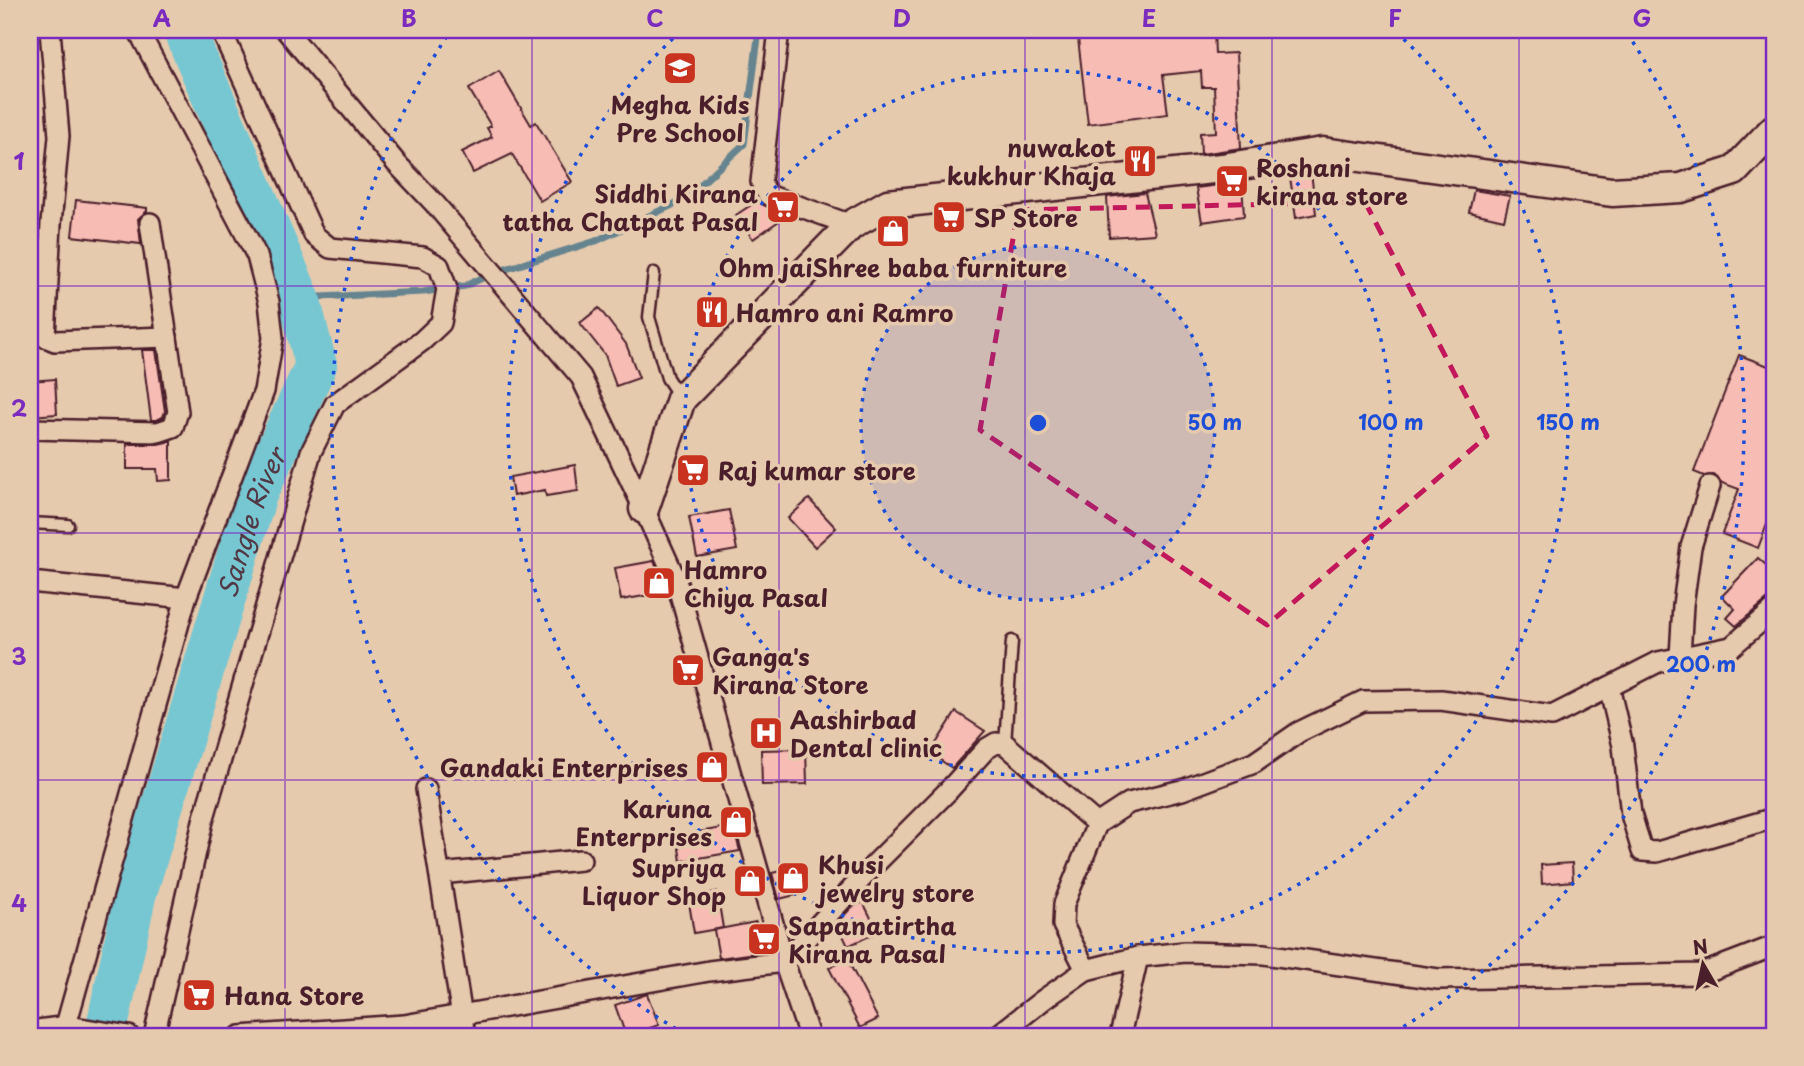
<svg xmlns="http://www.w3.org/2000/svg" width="1804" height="1066" font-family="'Playpen Sans',sans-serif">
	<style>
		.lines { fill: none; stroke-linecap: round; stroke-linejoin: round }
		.stream { stroke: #65848f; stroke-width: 7 }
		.river { stroke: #77c7d2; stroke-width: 42 }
		.building { fill: #f7bcb3; stroke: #4a1f2b; stroke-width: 2 }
		.lane-casing { stroke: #4a1f2b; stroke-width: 15 }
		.street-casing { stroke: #4a1f2b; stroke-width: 24 }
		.secondary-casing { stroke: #4a1f2b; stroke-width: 33 }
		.lane { stroke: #e6caad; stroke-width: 10 }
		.street { stroke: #e6caad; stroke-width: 19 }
		.secondary { stroke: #e6caad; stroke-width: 28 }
		.marked { fill: none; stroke: #c2185b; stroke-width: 5; stroke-dasharray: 14 9; stroke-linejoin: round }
		.grid { fill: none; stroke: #7b2cbf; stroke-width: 2; stroke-opacity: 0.55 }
		.ring { fill: none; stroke: #1d4ed8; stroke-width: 3.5; stroke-dasharray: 3.5 7 }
		.labels { text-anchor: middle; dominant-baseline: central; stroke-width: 7; stroke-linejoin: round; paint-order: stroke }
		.poi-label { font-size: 24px; font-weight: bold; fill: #4a1f2b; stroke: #e6caad; text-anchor: start }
		.water-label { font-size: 26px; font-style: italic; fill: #513844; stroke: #e6caad }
		.centre { fill: #1d4ed8; stroke: #e6caad; stroke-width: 3.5 }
		.ring-label { font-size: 21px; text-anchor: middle; font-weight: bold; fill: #1d4ed8; stroke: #e6caad; stroke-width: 7; stroke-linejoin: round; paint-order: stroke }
		.neatline { fill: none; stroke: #7b2cbf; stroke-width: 2.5 }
		.grid-label { font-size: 23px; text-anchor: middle; font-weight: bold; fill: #7b2cbf }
	</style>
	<rect width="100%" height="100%" fill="#e6caad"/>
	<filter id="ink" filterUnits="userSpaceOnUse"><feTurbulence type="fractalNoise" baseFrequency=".0143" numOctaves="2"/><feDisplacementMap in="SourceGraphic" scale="14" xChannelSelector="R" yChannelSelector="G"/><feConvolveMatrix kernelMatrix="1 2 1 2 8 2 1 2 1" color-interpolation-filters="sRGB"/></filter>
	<g filter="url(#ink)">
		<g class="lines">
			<path class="stream" d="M299,298L423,292L465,286L493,273L596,241L685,199L744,144L759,30"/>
			<path class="river" id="s1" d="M105,1036L135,896L256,495L316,365L299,298L184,30"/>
		</g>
		<g class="building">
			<path d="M1077,30H1214L1215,54L1236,53L1241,148L1201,154L1200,133L1216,132L1214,87H1202L1201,71L1163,75L1168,114L1088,124Z"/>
			<path d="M499,71L531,125L536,122L572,182L540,201L512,154L473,173L462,152L492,137L487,128L491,126L469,89Z"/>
			<path d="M1311,172L1316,214L1296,218L1290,177Z"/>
			<path d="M1242,182L1244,216L1202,222L1196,188Z"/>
			<path d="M1474,190L1510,196L1504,220L1469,212Z"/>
			<path d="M1145,193L1155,234L1109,237L1107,197Z"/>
			<path d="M76,200L147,208V211L138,219L141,244L72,236Z"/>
			<path d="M757,201L772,209L779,221L753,239L736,215Z"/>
			<path d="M599,308L626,344L639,378L616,386L605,355L580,323Z"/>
			<path d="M142,350H156L165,411L163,417L156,420H151Z"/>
			<path d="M1739,355L1774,368V506L1758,548L1722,534L1739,489L1722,483L1714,475L1704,476L1694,472Z"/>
			<path d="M55,379L57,414L30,416V381Z"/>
			<path d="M171,441V480L158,481L157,469H127V444H158Z"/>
			<path d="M575,465L578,491L546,496L545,490L513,496L510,477Z"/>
			<path d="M809,499L836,528L815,547L788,518Z"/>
			<path d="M729,510L737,550L697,557L689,517Z"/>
			<path d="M1758,558L1774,572V594L1736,626L1727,618L1735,609L1722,596Z"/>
			<path d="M654,561L667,592L621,600L615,568Z"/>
			<path d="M956,712L985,731L952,768L930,753Z"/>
			<path d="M806,749L807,784L762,785L761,750Z"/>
			<path d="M733,826L740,851L681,861L677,836Z"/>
			<path d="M1572,863L1573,881L1542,884L1541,865Z"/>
			<path d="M798,867L804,893L779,899L772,873Z"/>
			<path d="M717,892L723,928L694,933L688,897Z"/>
			<path d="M863,902L878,932L848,946L837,923L852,907Z"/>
			<path d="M756,922L762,952L719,958L714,930Z"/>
			<path d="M847,959L878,1019L860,1028L829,968Z"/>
			<path d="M647,994L659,1025L626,1036L615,1005Z"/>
		</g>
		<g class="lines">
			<g class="lane-casing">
				<g id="lane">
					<path d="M654,273L649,317L667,378L679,396"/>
					<path d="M30,523L68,525"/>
					<path d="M1005,744L1012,641"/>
				</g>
			</g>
			<g class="street-casing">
				<g id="street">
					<path d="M50,30L59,136L51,224L45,337L55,341L167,337"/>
					<path d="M286,30L397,164L435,204L581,377L644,509L676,580L784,962L809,1036"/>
					<path d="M779,30L761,182L768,195L851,225"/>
					<path d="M30,429L158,432L173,427L178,412L150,223"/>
					<path d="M30,582L186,598"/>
					<path d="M1680,656L1683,605L1691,547L1710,486"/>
					<path d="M1609,687L1623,746L1631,814L1642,851L1657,852L1774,818"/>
					<path d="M426,789L465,1036"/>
					<path d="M440,874L581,860"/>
					<path d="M1086,970L1063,925L1064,904L1097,824L1129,803L1182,790L1254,763L1299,732L1363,701L1441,700L1552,716L1658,662L1731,647L1774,610"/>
					<path d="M30,1031L68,1026L129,1036"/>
					<path d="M63,1036L186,598L264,391L273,338L269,302L257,256L138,30"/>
					<path d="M154,1036L203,821L311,452L335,404L422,341L441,323L447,289L439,266L423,257L330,248L314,235L221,30"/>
					<path d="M240,1036L404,1025L709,971L784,962L876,863L948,791L986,749L996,743L1005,744L1097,824"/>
					<path d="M997,1036L1043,1000L1086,970L1138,957L1185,952L1264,954L1438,979L1701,974L1774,946"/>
					<path d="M1120,1036L1138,957"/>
				</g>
			</g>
			<g class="secondary-casing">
				<path id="secondary" d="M644,509L681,399L851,225L888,204L1222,168L1323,152L1612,192L1681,188L1734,171L1774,129"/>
			</g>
			<use href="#lane" class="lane"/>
			<use href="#street" class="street"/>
			<use href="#secondary" class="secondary"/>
		</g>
	</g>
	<path class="marked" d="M1365,202L1487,436L1267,625L980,430L1018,210Z"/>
	<path class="grid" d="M285,30V1036M532,30V1036M779,30V1036M1025,30V1036M1272,30V1036M1519,30V1036M30,286H1774M30,533H1774M30,780H1774"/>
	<circle cx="1038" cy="423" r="177" fill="#1d4ed8" fill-opacity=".12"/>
	<g class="ring">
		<circle cx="1038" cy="423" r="177"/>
		<circle cx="1038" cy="423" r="353"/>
		<path d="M1396 32A530 530 0 1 1 680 32"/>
		<path d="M685 1034A706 706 0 0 1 449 33M1627 33A706 706 0 0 1 1391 1034"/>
	</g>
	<defs>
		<g id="school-square" transform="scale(1.75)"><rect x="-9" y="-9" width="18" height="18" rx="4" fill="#c8321e" stroke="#e6caad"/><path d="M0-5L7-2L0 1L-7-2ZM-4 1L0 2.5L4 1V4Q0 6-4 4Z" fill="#fff"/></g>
		<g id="restaurant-square" transform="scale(1.75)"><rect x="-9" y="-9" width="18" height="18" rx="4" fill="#c8321e" stroke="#e6caad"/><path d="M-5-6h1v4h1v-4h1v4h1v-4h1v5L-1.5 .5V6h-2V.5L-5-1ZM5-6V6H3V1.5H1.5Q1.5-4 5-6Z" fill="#fff"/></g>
		<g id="supermarket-square" transform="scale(1.75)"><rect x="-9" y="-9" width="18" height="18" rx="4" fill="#c8321e" stroke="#e6caad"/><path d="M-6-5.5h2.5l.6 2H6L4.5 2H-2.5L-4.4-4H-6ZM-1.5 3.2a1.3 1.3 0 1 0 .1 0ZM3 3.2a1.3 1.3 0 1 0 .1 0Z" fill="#fff"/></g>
		<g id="shop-square" transform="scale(1.75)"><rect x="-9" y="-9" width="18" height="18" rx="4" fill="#c8321e" stroke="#e6caad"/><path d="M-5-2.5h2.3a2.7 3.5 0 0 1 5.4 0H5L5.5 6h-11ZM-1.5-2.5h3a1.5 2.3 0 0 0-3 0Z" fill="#fff"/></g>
		<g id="hospital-square" transform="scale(1.75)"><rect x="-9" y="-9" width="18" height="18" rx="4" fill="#c8321e" stroke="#e6caad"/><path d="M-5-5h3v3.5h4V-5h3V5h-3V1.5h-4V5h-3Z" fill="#fff"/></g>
	</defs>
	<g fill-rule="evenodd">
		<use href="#school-square" x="680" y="68"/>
		<use href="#restaurant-square" x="1140" y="161"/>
		<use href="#supermarket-square" x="1232" y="181"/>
		<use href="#supermarket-square" x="783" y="207"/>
		<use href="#supermarket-square" x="949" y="217"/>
		<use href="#shop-square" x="893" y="231"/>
		<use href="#restaurant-square" x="712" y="312"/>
		<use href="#supermarket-square" x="693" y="470"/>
		<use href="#shop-square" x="659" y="583"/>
		<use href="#supermarket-square" x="688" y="670"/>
		<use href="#hospital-square" x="766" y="733"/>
		<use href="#shop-square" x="712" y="767"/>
		<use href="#shop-square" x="736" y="822"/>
		<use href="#shop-square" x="793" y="878"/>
		<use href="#shop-square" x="750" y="881"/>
		<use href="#supermarket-square" x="764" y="939"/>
		<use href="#supermarket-square" x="199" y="995"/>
	</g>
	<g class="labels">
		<g class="poi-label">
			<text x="680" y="104" text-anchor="middle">Megha Kids<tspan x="680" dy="28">Pre School</tspan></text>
			<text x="1116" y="147" text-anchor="end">nuwakot<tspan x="1116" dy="28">kukhur Khaja</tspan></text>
			<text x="1256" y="167">Roshani<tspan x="1256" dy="28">kirana store</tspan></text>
			<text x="758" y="193" text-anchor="end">Siddhi Kirana<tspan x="758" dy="28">tatha Chatpat Pasal</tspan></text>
			<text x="974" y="217">SP Store</text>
			<text x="893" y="267" text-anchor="middle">Ohm jaiShree baba furniture</text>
			<text x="736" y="312">Hamro ani Ramro</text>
			<text x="718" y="470">Raj kumar store</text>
			<text x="684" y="569">Hamro<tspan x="684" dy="28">Chiya Pasal</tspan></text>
			<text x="712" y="656">Ganga's<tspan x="712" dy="28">Kirana Store</tspan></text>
			<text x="790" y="719">Aashirbad<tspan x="790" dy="28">Dental clinic</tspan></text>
			<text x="688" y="767" text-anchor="end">Gandaki Enterprises</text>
			<text x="712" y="808" text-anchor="end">Karuna<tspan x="712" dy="28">Enterprises</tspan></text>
			<text x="818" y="864">Khusi<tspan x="818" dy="28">jewelry store</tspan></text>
			<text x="726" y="867" text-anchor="end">Supriya<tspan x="726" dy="28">Liquor Shop</tspan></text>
			<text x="788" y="925">Sapanatirtha<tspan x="788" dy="28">Kirana Pasal</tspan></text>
			<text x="224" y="995">Hana Store</text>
		</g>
		<g class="water-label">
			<text stroke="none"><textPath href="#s1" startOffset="534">Sangle River</textPath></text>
		</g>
	</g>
	<circle cx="1038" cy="423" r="10" class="centre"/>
	<g class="ring-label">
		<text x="1215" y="430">50 m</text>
		<text x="1391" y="430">100 m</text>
		<text x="1568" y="430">150 m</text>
		<text x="1701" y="672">200 m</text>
	</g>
	<rect width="1804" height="1066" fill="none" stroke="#e6caad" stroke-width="77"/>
	<g transform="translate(1703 964) rotate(351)" stroke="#e6caad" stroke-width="5" paint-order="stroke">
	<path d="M0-5L12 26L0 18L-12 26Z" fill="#4a1f2b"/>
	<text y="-10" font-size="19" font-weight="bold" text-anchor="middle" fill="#4a1f2b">N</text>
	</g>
	<rect x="38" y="38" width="1728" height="990" class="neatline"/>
	<g class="grid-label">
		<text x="162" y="27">A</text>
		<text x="409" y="27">B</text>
		<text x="655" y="27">C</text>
		<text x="902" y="27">D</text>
		<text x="1149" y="27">E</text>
		<text x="1395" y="27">F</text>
		<text x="1642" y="27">G</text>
		<text x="19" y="170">1</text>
		<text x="19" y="417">2</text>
		<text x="19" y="665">3</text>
		<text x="19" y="912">4</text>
	</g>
</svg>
